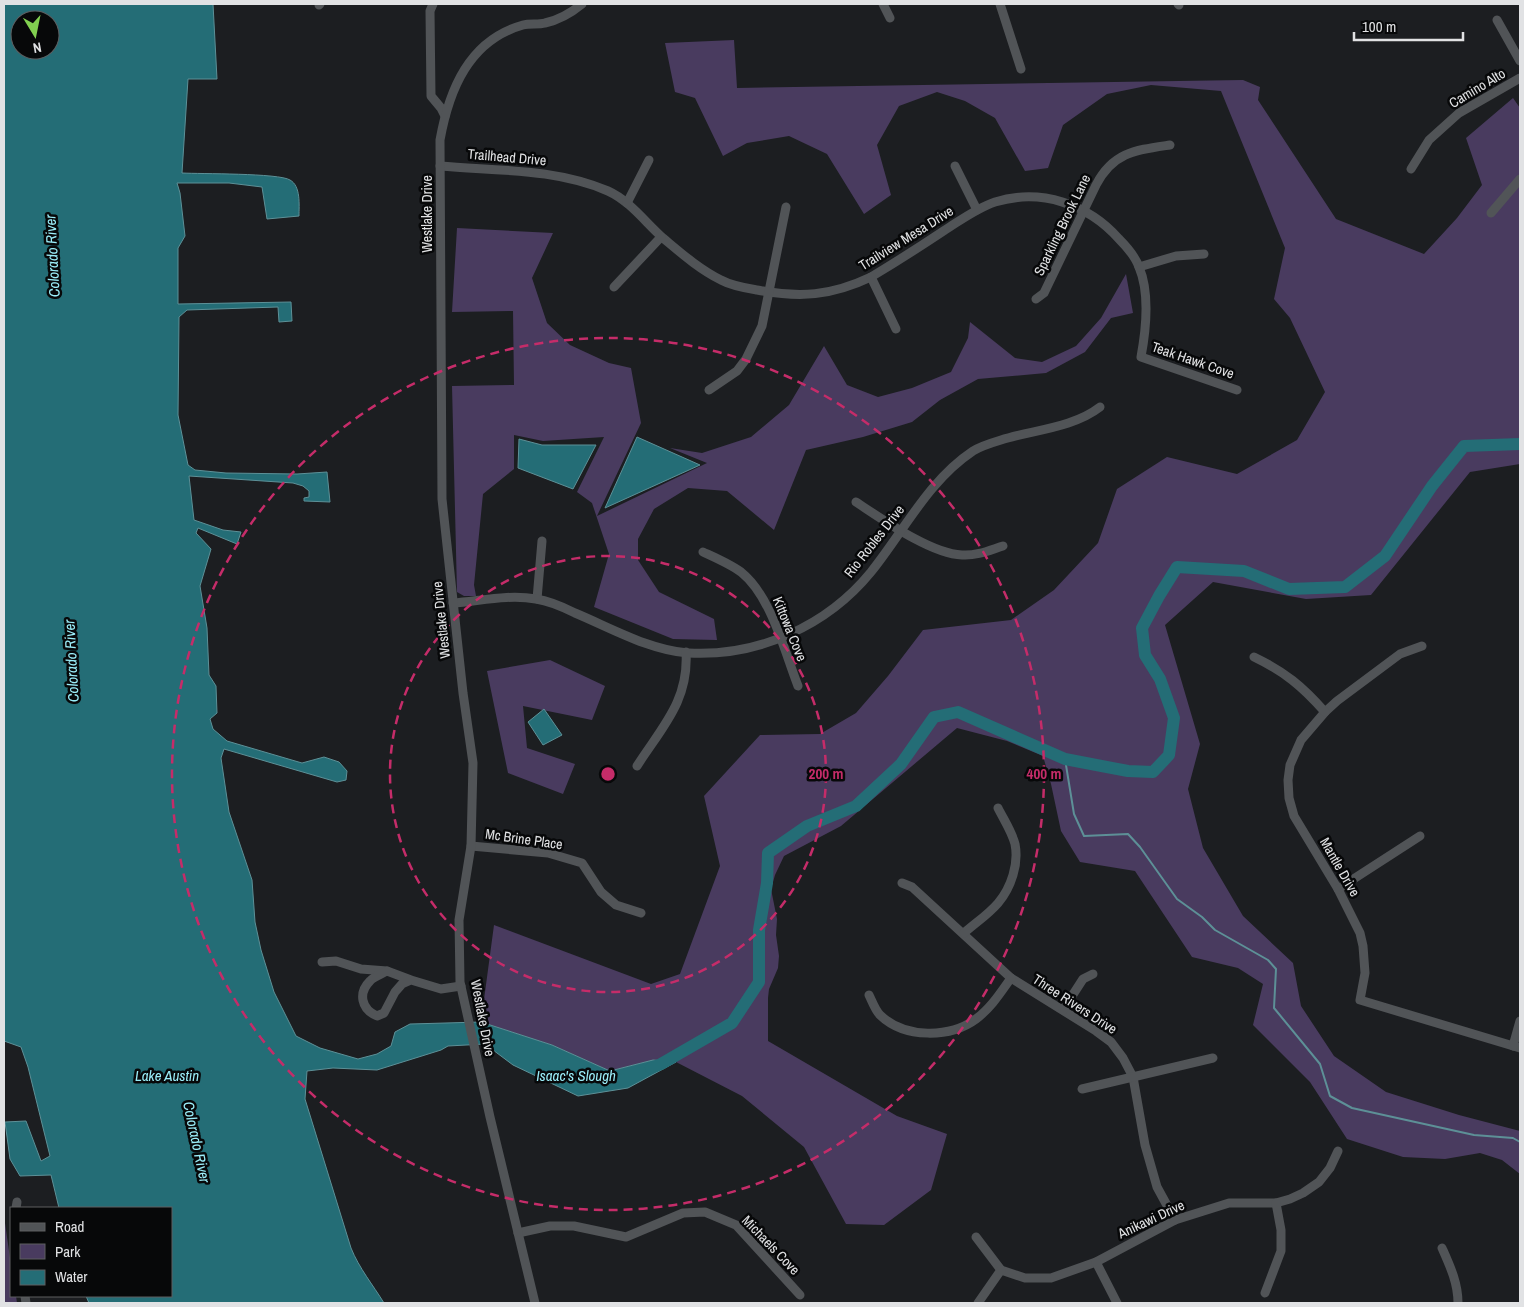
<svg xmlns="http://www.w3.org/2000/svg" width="1524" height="1307" font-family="'Archivo Narrow',sans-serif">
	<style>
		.green { fill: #493b5f }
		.water { fill: #246d76; stroke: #5d9097; fill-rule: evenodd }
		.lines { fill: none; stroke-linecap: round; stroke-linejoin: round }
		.stream { stroke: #5d9097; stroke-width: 2 }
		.river { stroke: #246d76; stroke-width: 12 }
		.minor { stroke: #515457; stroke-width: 9 }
		.ring { fill: none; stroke: #c52c69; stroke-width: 2.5; stroke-dasharray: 9 6 }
		.labels { text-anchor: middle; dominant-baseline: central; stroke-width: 5; stroke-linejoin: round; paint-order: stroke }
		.street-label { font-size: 14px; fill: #e1e2e4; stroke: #070809 }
		.water-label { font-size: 15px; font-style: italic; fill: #9beef9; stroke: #070809 }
		.centre { fill: #c52c69; stroke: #070809; stroke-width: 2.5 }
		.ring-label { font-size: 15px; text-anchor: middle; font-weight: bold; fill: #c52c69; stroke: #070809; stroke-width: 5; stroke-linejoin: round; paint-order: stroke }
	</style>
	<rect width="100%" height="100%" fill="#1c1e21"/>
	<g class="green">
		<path d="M734,40L737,88L1243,80L1260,87L1258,100L1336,219L1424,254L1457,218L1482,185L1466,138L1513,98L1520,108V464L1470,472L1371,595L1306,599L1213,582L1165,625L1200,744L1188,789L1203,848L1243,916L1293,963L1301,1006L1334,1056L1386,1092L1459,1115L1520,1131V1174L1502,1160L1480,1153L1445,1159L1403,1157L1347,1139L1310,1082L1253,1025L1263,984L1238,968L1192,957L1135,871L1080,862L1061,831L1051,784L1043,756L1007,741L957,728L841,826L784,856L775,875L771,889L777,919L776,935L779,956L778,968L769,989L768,998V1041L897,1116L947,1134L931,1190L884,1225L846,1224L804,1147L742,1096L676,1062L653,1060L610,1071L552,1045L481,1022L494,925L651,984L680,974L720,866L704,796L760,735L820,734L856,713L888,676L923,630L1011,620L1054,590L1098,543L1117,489L1167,457L1237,474L1297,440L1325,392L1290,318L1274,299L1285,248L1221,91L1151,85L1107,94L1063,125L1048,168L1025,171L995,118L965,101L937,92L899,106L877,145L891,195L864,214L827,154L789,136L747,143L723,156L695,98L675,92L665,43Z"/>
		<path d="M457,228L553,233L532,278L547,323L570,345L609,363L631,368L641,423L597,516L707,463L670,448L702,453L751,437L789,405L824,346L847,385L878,397L912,388L951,372L968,338L970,322L1015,358L1042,362L1076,346L1101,318L1126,274L1133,313L1111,318L1085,352L1046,373L978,379L940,400L912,422L863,437L806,450L774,530L727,491L688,488L654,509L638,539V560L659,592L714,619L717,640L673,639L594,607L609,554L592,503L577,492L604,437L543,441L514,435V469L483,494L474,585L476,596H464L457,592L452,386L514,385L513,311L452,312Z"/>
		<path d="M550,660L605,686L592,720L523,706L527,748L575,764L563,794L508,773L487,671Z"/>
		<path d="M4,1216L11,1265V1296H16L17,1303H4Z"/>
	</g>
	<g class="water">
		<path d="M4,4H213L217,79H188L182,173C200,174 279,173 290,180C301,186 299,205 299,216L267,219L262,187L229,183H177L180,193L185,236L178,248V304L291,302L292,321L279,322L278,307L187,310L179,317L178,415L188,465L195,470L226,473L297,474L327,472L330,502L304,501V498L309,497V491L303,486L293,483L189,476L194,520L223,530L241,532L237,544L198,528L196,533L211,549L200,586L207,628L209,675L216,686L217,713L210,719L213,729L227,741L302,763L324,757L339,762L347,771L346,780L337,782L224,749L221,758L229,812L252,880L255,922L261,950L274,992L296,1036L320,1048L358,1059L377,1054L391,1046L395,1032L410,1024L481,1022L552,1045L610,1071L653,1060L676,1062L628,1088L578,1096L513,1065L485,1044L448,1046L441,1050L377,1070L333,1068L307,1071L305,1099L351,1248C359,1268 373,1285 384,1303H89L86,1296H171V1208H59L51,1175L20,1176L10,1159L5,1122L26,1121L41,1161L50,1156L28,1067L21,1047L4,1041ZM20,20H50V50H20Z"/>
		<path d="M637,437L700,465L605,508Z"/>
		<path d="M519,439L542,445H596L573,489L518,468Z"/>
		<path d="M544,709L562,735L543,745L528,722Z"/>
	</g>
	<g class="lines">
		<path class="stream" d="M1065,759L1074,814L1084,836L1128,834L1140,847L1177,899L1202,917L1215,930L1268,960L1276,969L1274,1008L1320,1064L1330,1096L1352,1108L1474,1135L1513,1138L1520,1142"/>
		<path class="river" d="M651,1068L661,1064L732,1023L759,982V930L767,883L768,853L807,826L856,806L901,764L934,717L958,712L1065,759L1128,771L1153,772L1169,755L1174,718L1160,679L1145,655L1142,628L1159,596L1177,567L1244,571L1289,589L1345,587L1385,556L1432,486L1464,446L1520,444"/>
		<g class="minor">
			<path d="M433,4L430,11L431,96L441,108L445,116"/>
			<path d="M883,4L890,18"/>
			<path d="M1000,4L1021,69"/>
			<path d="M1178,4L1179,5"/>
			<path d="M319,5L320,4"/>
			<path d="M1497,20L1520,61"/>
			<path d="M440,166C496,171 555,168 608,191C630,201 645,222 663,238C681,253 699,269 721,280C732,286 745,288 757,290C800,298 831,296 871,277C896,262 921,246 945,230C961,220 977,208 995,202C1041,188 1088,204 1119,239C1127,247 1135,256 1139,267C1150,293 1146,330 1141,357L1237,390"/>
			<path d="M955,166L977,210"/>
			<path d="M1411,169L1429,140L1459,113L1520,78"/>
			<path d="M627,203L649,160"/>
			<path d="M1491,213L1520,179"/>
			<path d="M1139,267L1176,256L1204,254"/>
			<path d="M871,277L896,329"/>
			<path d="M614,287L661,237"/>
			<path d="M1036,299L1044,293L1096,185C1113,152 1136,150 1170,145"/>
			<path d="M709,390L737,371L746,359L762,326L786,207"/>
			<path d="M856,502C882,519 931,554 962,555C977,556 990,550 1003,546"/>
			<path d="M703,552C716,558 730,564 741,572C771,596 784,650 798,686"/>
			<path d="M537,599L542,541"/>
			<path d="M453,603C480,601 509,594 536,599C550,601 563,607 575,613C611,628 649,650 688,653C758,657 827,626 871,572C904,531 928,481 973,451C981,446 991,443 1001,440C1032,430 1073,428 1100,407"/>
			<path d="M1422,646L1400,654L1337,701L1325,712L1301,740L1290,765L1288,780L1289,798L1294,816L1338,889L1360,933L1363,946L1365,973L1360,1000L1520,1048"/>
			<path d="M1254,657C1285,672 1302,686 1325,712"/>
			<path d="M637,766C662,727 689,701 686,652"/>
			<path d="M471,846L548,853L582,863L601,892L616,905L641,913"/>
			<path d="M902,883L912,887L1011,978L1096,1031L1111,1042L1123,1058L1133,1077L1145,1145L1157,1187L1175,1220"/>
			<path d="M1338,889L1420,836"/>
			<path d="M964,933C986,914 1004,905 1013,875C1016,865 1017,854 1015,844C1012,832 1004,820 998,808"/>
			<path d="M322,962L336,961L361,969L387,971"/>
			<path d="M411,980L387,971C382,974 374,976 370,981C358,993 361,1009 377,1016L384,1013L395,992L402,984L411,980L441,989L461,986"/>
			<path d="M869,995C872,1001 875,1010 880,1015C905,1039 950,1038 976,1019C991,1008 1001,992 1011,978"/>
			<path d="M1063,1010L1083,979L1093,974"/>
			<path d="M1513,1046L1520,1021"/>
			<path d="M1082,1089L1213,1058"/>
			<path d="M16,1208L17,1202"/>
			<path d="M518,1233L550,1226H574L626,1237L683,1213L705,1212L736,1225L800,1295"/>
			<path d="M976,1237L1001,1270L1025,1278H1051L1096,1262L1175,1220L1229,1203H1276L1290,1199L1303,1193L1319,1182L1330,1168L1338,1151"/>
			<path d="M1442,1248C1450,1266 1458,1283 1458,1303"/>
			<path d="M1096,1262L1117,1303"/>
			<path d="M1265,1293L1281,1251V1230L1276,1203"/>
			<path d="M25,1296L26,1303"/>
			<path d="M535,1303L490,1117L460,982L459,920L471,846L473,763L463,693L442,499L440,140C449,90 469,40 523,25C530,23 538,25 545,23C559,20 571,13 582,4"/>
			<path d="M978,1303L1001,1270"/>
		</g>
	</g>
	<g class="ring">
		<circle cx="608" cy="774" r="218"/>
		<circle cx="608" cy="774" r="436"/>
	</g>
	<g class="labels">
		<g class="street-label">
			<text transform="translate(1477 88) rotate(-31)">Camino Alto</text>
			<text transform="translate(507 157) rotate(5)">Trailhead Drive</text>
			<text transform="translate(427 214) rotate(-90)">Westlake Drive</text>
			<text transform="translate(1062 225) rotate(-64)">Sparkling Brook Lane</text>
			<text transform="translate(906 238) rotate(-32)">Trailview Mesa Drive</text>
			<text transform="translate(1193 360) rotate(19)">Teak Hawk Cove</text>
			<text transform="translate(874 541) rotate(-52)">Rio Robles Drive</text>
			<text transform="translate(441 620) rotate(-96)">Westlake Drive</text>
			<text transform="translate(790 629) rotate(68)">Kittowa Cove</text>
			<text transform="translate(524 839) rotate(8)">Mc Brine Place</text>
			<text transform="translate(1340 867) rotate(60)">Mantle Drive</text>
			<text transform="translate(1075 1004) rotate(33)">Three Rivers Drive</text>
			<text transform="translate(483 1018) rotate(79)">Westlake Drive</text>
			<text transform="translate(1151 1219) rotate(-25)">Anikawi Drive</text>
			<text transform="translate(771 1245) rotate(46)">Michaels Cove</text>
		</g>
		<g class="water-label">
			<text transform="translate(52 256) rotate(-93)">Colorado River</text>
			<text transform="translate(71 661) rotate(-93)">Colorado River</text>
			<text x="167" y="1075">Lake Austin</text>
			<text x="576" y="1075">Isaac's Slough</text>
			<text transform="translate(197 1142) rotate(78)">Colorado River</text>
		</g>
	</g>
	<circle cx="608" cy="774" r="8" class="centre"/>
	<g class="ring-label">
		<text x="826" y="779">200 m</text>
		<text x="1044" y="779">400 m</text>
	</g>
	<rect width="1524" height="1307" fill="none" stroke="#e1e2e4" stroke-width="10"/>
	<rect x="10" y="1207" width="162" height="90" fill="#070809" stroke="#5e5f61"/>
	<rect x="20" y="1223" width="25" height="8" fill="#515457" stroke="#5e5f61"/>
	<text x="55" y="1232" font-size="15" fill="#e1e2e4">Road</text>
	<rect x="20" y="1244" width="25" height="15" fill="#493b5f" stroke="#5e5f61"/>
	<text x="55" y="1257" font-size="15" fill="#e1e2e4">Park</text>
	<rect x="20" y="1270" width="25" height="15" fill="#246d76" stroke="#5e5f61"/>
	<text x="55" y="1282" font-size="15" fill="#e1e2e4">Water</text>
	<g transform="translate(35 35) rotate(170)"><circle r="24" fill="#070809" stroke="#5e5f61"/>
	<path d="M0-4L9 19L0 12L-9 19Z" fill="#81d050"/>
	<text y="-8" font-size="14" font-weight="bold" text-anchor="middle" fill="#e1e2e4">N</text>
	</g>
	<path d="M1354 32v8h109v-8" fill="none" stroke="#e1e2e4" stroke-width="2.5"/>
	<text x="1362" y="32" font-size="15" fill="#e1e2e4" stroke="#070809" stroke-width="4" paint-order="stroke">100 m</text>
</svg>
